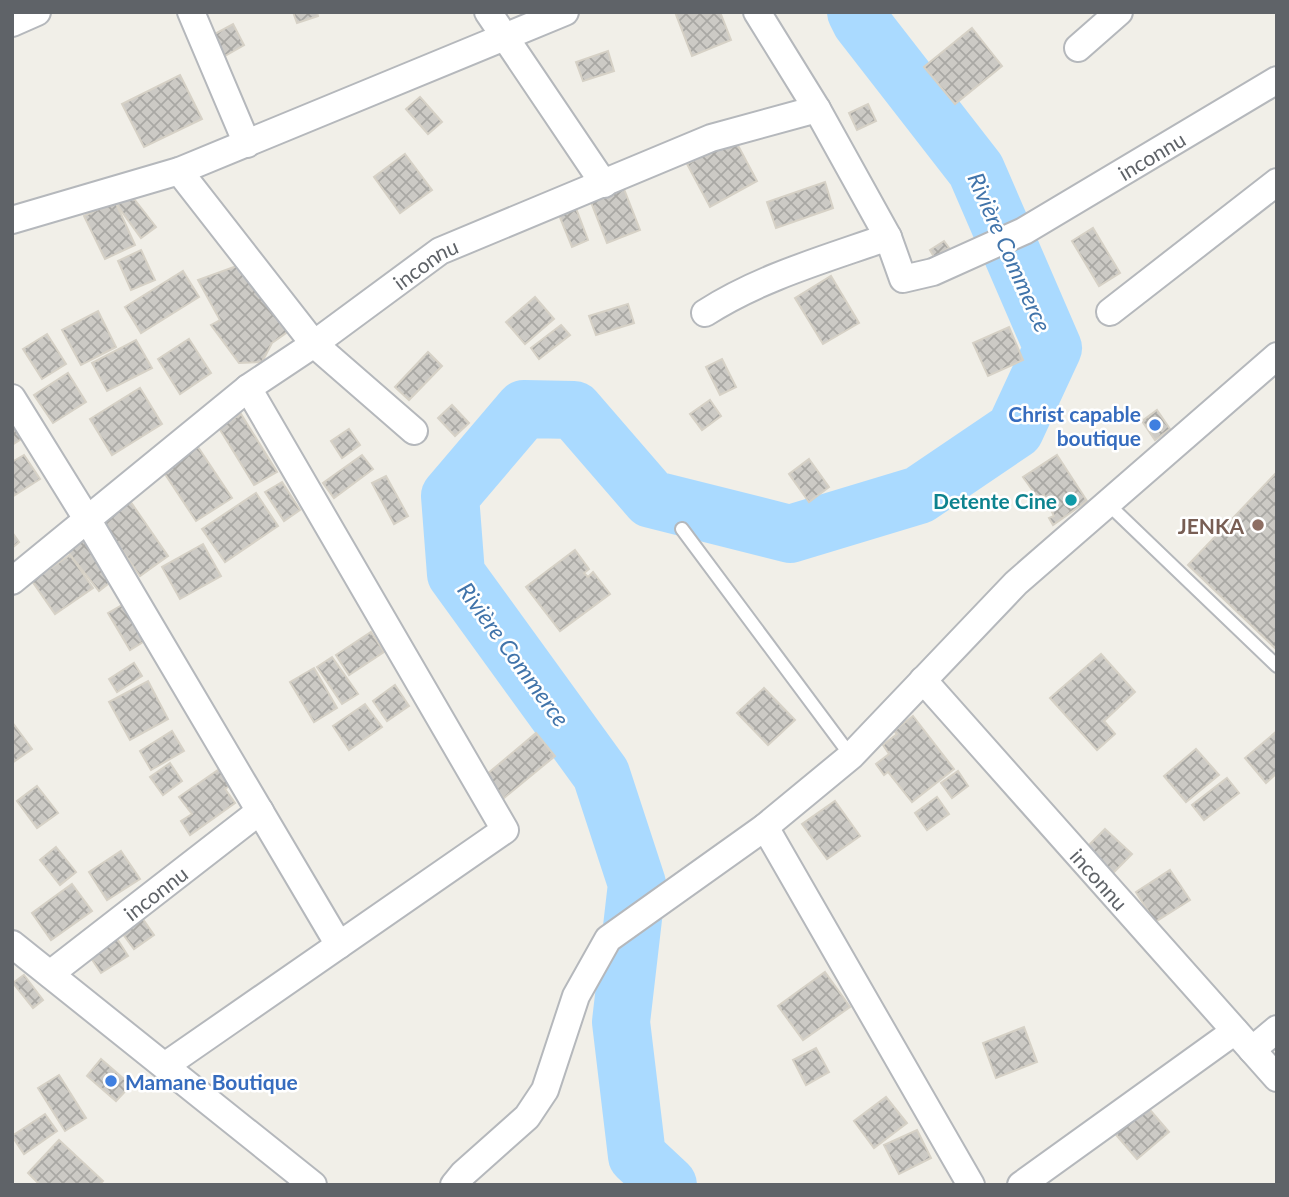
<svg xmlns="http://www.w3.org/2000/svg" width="1289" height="1197" font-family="Lato,sans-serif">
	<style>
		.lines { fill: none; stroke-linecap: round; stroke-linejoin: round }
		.river { stroke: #aadaff; stroke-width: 58 }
		.building { fill: url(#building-cross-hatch); stroke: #d6d1c6; stroke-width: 2 }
		.lane-casing { stroke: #b5b8bc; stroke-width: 16 }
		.street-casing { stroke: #b5b8bc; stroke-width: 30 }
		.lane { stroke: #fff; stroke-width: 12 }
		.street { stroke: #fff; stroke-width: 26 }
		.shop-dot { fill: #3f7fe0; stroke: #fff; stroke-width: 2.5 }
		.culture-dot { fill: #0f9aa8; stroke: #fff; stroke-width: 2.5 }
		.education-dot { fill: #8d6e63; stroke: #fff; stroke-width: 2.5 }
		.labels { text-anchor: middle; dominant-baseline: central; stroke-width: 5; stroke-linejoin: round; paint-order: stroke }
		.street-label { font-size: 21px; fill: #5f6368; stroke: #fff }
		.shop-label { font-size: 21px; font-weight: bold; fill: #366cbe; stroke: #fff; text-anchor: end }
		.culture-label { font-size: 21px; font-weight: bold; fill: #0d838f; stroke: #fff; text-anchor: end }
		.education-label { font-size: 21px; font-weight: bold; fill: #785e54; stroke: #fff; text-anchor: end }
		.water-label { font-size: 23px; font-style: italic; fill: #4174aa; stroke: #fff }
	</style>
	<defs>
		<pattern id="building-cross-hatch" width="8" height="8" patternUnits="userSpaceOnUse" patternTransform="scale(1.75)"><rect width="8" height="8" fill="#cccac5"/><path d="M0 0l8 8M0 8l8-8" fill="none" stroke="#a9a8a4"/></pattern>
	</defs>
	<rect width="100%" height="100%" fill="#f1efe8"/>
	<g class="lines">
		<path class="river" d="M668,1185L637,1156L621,1022L637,884L601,774L456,574L450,496L524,409L574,410L651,499L790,534L919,495L1015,430L1053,348L976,170L861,22L856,12"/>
	</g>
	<g class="building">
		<path d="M293,12H317L318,16L297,23Z"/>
		<path d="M675,12H720L731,40L692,56Z"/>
		<path d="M233,24L244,45L225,56L213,35Z"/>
		<path d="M972,28L1002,66L955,104L924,67Z"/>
		<path d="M608,51L614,71L583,81L576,62Z"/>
		<path d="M180,75L202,119L144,147L122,104Z"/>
		<path d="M420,97L442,122L428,134L406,109Z"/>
		<path d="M868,104L876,121L857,130L849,113Z"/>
		<path d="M734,138L757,181L710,207L687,164Z"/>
		<path d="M405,154L432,190L400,213L374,177Z"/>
		<path d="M825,182L833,208L776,228L767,202Z"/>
		<path d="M622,184L640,230L607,243L589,197Z"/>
		<path d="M131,195L156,227L141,238L117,205Z"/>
		<path d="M115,201L135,245L105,259L84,216Z"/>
		<path d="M574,203L588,240L572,247L557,210Z"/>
		<path d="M1093,228L1120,273L1099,286L1072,241Z"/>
		<path d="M944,241L949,248L934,257L930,250Z"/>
		<path d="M141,250L155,280L131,290L118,261Z"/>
		<path d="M245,263L289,331L272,343L262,362L239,363L211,325L220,320L198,280Z"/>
		<path d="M183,271L199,297L141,333L125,307Z"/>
		<path d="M831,276L859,323L823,344L795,298Z"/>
		<path d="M535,297L554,319L525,344L506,322Z"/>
		<path d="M628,304L634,323L596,335L589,316Z"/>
		<path d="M98,311L116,347L81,365L62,330Z"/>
		<path d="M561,325L570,335L539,359L531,348Z"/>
		<path d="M1009,327L1023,360L988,376L973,343Z"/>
		<path d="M47,334L66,364L42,379L23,349Z"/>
		<path d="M189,339L211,373L180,394L158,359Z"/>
		<path d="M136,340L152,368L107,391L92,363Z"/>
		<path d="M428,352L442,366L409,400L395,387Z"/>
		<path d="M722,359L736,387L720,395L706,367Z"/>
		<path d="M68,373L86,402L53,423L34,395Z"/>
		<path d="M140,388L162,424L112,455L90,419Z"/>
		<path d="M710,400L721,416L702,430L690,414Z"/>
		<path d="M452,405L469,423L455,436L438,418Z"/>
		<path d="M1157,410L1170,429L1155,440L1142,421Z"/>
		<path d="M241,414L277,472L254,485L219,428Z"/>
		<path d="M12,421L23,438L12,445Z"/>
		<path d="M349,429L360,445L342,458L331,441Z"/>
		<path d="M198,447L232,498L196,521L163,471Z"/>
		<path d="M24,455L40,479L12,497V462Z"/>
		<path d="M362,455L373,469L334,498L323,483Z"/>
		<path d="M1057,455L1087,501L1053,525L1049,518L1054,516L1049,506L1053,505L1050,498L1046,499L1044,495L1038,498L1023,477Z"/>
		<path d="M809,459L829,487L809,502L789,474Z"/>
		<path d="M1277,472V650L1188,565Z"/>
		<path d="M386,476L408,516L394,524L372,483Z"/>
		<path d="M282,482L300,510L284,521L265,492Z"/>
		<path d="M256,493L278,526L225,562L202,529Z"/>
		<path d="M128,498L168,556L140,576L100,518Z"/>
		<path d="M12,532L19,542L12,548Z"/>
		<path d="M83,540L113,580L99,591L68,552Z"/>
		<path d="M203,544L221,576L180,599L162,567Z"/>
		<path d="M575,550L589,569L584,573L588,577L593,572L610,594L560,631L526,587Z"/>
		<path d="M70,555L93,588L55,614L32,581Z"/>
		<path d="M129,601L151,637L130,650L108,613Z"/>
		<path d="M371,632L384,652L349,675L336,655Z"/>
		<path d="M1101,654L1135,692L1104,721L1115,734L1097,750L1050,698Z"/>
		<path d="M332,657L358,694L342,704L317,667Z"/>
		<path d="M134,663L142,676L117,692L109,679Z"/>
		<path d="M314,668L337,708L314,722L290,682Z"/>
		<path d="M148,681L168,719L130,740L109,702Z"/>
		<path d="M395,685L409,706L387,721L373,701Z"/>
		<path d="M764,688L795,720L768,745L737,713Z"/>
		<path d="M365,704L382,727L349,750L333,726Z"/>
		<path d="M913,716L954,769L912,802L888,772L884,775L876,764L889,754L883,745L897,734L894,731Z"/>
		<path d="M12,722L32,749L12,763Z"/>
		<path d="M172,731L184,751L151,770L140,751Z"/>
		<path d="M1277,731V773L1266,783L1245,758Z"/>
		<path d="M536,733L555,756L504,798L486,775Z"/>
		<path d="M1196,749L1219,775L1186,802L1164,776Z"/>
		<path d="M170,763L182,781L163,795L150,777Z"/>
		<path d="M221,768L232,784L225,789L235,803L190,835L181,821L192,814L179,797Z"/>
		<path d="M958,771L968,786L952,798L941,783Z"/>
		<path d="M1227,778L1239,793L1204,820L1192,805Z"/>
		<path d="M37,786L58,813L37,828L17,801Z"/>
		<path d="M937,797L949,814L927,830L915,813Z"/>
		<path d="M835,801L860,836L827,859L802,824Z"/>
		<path d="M1105,829L1132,854L1111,875L1084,850Z"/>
		<path d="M56,847L76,872L60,885L40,860Z"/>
		<path d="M121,851L140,879L107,900L89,872Z"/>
		<path d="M1170,870L1190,900L1155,922L1136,892Z"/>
		<path d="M72,884L92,911L51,940L32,913Z"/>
		<path d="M138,912L154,935L134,949L117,926Z"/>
		<path d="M116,937L128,956L101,973L89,955Z"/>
		<path d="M825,972L850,1007L803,1040L778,1006Z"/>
		<path d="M24,975L43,1000L33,1008L13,983Z"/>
		<path d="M1024,1027L1037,1062L996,1078L983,1043Z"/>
		<path d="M816,1048L829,1072L806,1085L793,1060Z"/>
		<path d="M101,1059L131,1085L116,1101L87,1076Z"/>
		<path d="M59,1075L86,1118L65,1131L38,1088Z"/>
		<path d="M886,1097L907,1123L874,1148L854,1121Z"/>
		<path d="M1144,1103L1169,1132L1137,1159L1112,1130Z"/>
		<path d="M45,1114L57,1131L24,1154L12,1136Z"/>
		<path d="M917,1130L931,1158L899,1174L884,1145Z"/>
		<path d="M59,1140L103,1181L99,1185H40L28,1173Z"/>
	</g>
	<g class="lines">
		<g class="lane-casing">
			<g id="lane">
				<path d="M1108,504L1277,666"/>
				<path d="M682,529L851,756"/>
			</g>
		</g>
		<g class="street-casing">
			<g id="street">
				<path d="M191,12L247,144"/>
				<path d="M488,12L604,184"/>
				<path d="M757,12L817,109L888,237"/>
				<path d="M12,23L37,12"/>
				<path d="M1078,48L1119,12"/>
				<path d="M179,171L314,344L414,431"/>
				<path d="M12,220L179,171L565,12"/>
				<path d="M1110,312L1277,182"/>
				<path id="s1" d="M705,313C761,277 826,259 888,237L903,279L933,272L1024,231L1277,80"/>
				<path d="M12,398L87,519L339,945"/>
				<path id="s2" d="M12,581L248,388L314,344L440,251L711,138L817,109"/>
				<path id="s3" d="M923,680L1277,1078"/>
				<path d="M765,827L971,1185"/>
				<path d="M12,944L313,1185"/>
				<path id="s4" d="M50,974L260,811"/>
				<path d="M1252,1050L1277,1029"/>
				<path d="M166,1065L505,830L248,388"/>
				<path d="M454,1185L463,1174L527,1117L545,1090L576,996L608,939L765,827L851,756L1016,583L1277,356"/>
				<path d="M1021,1185L1235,1031"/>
			</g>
		</g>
		<use href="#lane" class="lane"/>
		<use href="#street" class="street"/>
	</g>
	<g class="shop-dot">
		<circle cx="1155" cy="425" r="7"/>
		<circle cx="111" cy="1081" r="7"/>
	</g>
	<circle class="culture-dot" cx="1071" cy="500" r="7"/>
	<circle class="education-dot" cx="1258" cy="525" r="7"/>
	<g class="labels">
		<g class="street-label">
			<text stroke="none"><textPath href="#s1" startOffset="522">inconnu</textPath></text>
			<text stroke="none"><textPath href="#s2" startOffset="522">inconnu</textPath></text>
			<text stroke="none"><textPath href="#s3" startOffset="266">inconnu</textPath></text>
			<text stroke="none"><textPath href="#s4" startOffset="133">inconnu</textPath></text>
		</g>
		<g class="shop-label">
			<text x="1141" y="413">Christ capable<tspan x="1141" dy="24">boutique</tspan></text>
			<text x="125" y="1081" text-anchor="start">Mamane Boutique</text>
		</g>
		<g class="culture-label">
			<text x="1057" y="500">Detente Cine</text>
		</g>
		<g class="education-label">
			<text x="1244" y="525">JENKA</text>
		</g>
		<g class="water-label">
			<text transform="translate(1010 252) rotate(66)">Rivière Commerce</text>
			<text transform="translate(514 654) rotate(54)">Rivière Commerce</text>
		</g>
	</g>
	<rect width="1289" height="1197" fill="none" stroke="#5f6368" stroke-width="28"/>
</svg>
